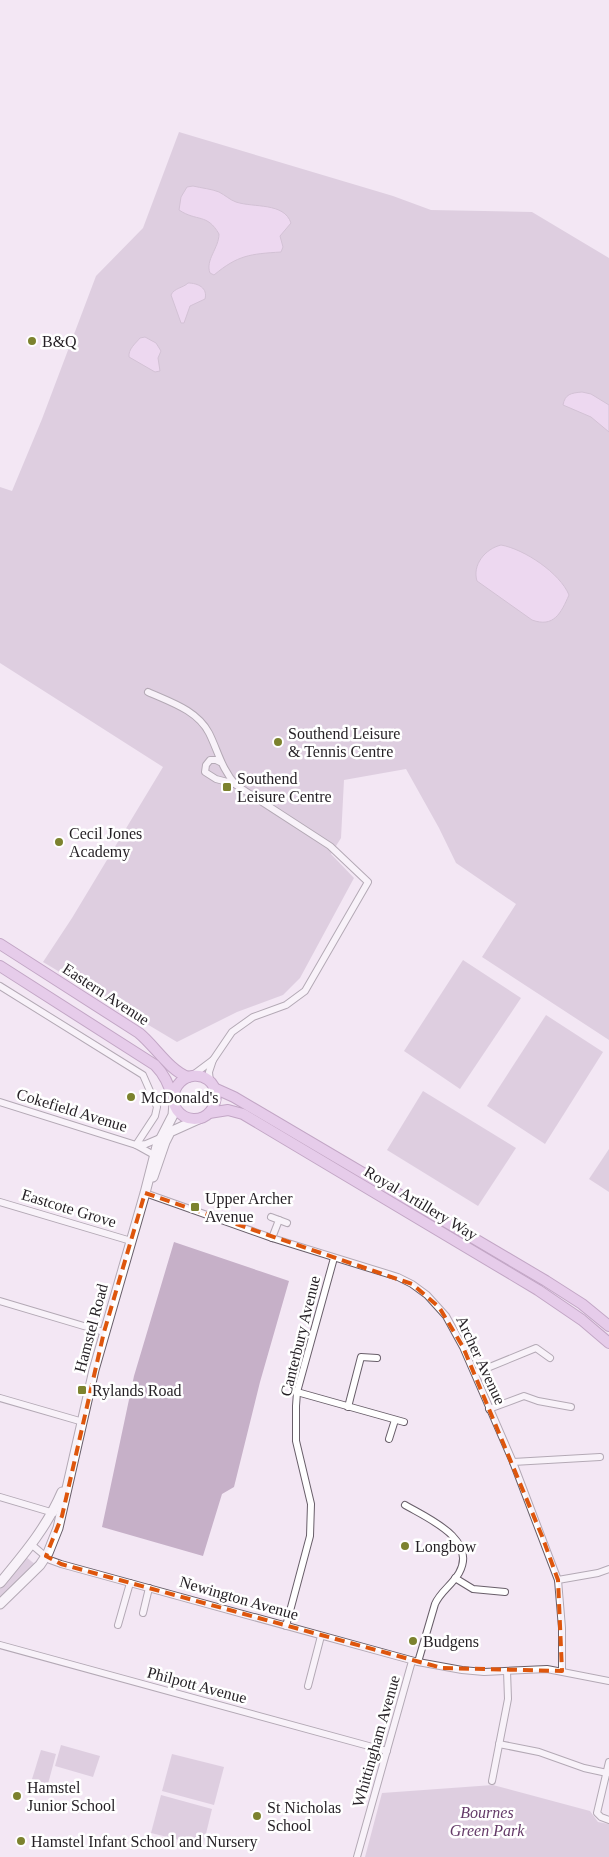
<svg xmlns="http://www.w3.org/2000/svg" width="609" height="1857" font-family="Georgia,serif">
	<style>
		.green { fill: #c6b0c8 }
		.water { fill: #e7c6ea; stroke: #ac94af }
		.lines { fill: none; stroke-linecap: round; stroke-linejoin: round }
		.street-casing { stroke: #685e69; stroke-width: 8 }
		.secondary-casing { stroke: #685e69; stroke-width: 11 }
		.primary-casing { stroke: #88578d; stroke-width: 12 }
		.street { stroke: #fff; stroke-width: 6 }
		.secondary { stroke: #fff; stroke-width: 9 }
		.primary { stroke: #d8acdd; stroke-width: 10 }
		.marked { fill: none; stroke: #de560d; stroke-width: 4; stroke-dasharray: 10 6; stroke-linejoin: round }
		.poi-dot { fill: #7c822e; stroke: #fff; stroke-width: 2 }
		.labels { text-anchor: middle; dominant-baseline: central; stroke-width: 5; stroke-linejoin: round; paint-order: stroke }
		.poi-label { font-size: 16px; fill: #241f24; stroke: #fff; text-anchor: start }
		.street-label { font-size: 16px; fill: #241f24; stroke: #fff }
		.park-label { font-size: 16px; font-style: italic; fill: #643a68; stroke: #fff }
	</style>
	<rect width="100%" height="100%" fill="#f3e7f4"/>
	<g class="green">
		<path d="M179,132L393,196L431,210L532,212L609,258V1040L482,957L516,904L456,863L439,828L406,769L344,780L341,838L331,854L354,878L300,978L283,995L237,1012L177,1042L43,962L72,918L163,767L0,663V487L12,491L42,419L96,276L143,228Z"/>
		<path d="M463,960L521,998L460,1089L404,1051Z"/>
		<path d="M546,1015L603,1052L545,1144L487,1106Z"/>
		<path d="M423,1091L516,1148L478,1206L387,1150Z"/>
		<path d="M609,1149V1192L589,1179Z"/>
		<path d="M174,1242L289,1281L260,1382L234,1487L222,1494L203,1556L102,1527L134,1376Z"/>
		<path d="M26,1557L36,1565L2,1597L0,1596V1589Z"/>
		<path d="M61,1745L100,1756L93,1777L55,1766Z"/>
		<path d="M41,1750L56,1754L48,1784L32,1779Z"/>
		<path d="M172,1754L224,1767L214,1805L162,1791Z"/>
		<path d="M493,1785L590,1811L598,1822L609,1824V1857H365L382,1793Z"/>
		<path d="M161,1795L212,1809L203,1846L151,1833Z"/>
	</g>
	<g class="water">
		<path d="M193,186C201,188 212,189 219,192C225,195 230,200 236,202C254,208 284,202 291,223L280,236L283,247L281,252C250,254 238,255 214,275L210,273C205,260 219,248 219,234C207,213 197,222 179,210L181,197L187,187Z"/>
		<path d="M188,283C198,283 208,288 205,299L190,306L184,323H181L171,295C174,288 183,288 188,283Z"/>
		<path d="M145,337L156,343L161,351L158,358L160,371L155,372L129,357C128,349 136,343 140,338Z"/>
		<path d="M582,392L591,394L609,405V432L591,417L563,405C565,394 571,393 582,392Z"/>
		<path d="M501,545C524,549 560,573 569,595C561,613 554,628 532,620L477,581C472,565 485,549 501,545Z"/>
	</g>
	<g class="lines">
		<g class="street-casing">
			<g id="street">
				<path d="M148,692C170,702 197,710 209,733C218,751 222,770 236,785L330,846L368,882L305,991L286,1005L253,1017L232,1032L213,1060L209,1072L210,1082"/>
				<path d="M220,762L216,760H210L206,765L205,772L216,779L235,784"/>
				<path d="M0,986L143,1075L157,1107L155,1116L136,1145"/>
				<path d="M193,1075L213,1060"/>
				<path d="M0,1102L136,1145L154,1155L157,1154"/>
				<path d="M137,1145L146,1144L160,1138"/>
				<path d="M145,1193L272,1238L398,1277L412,1284L427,1295L446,1316L463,1347L513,1462L558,1580L562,1628V1671"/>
				<path d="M0,1202L131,1241"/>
				<path d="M271,1217L287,1223"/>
				<path d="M272,1238L279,1220"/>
				<path d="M0,1301L104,1332"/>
				<path d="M475,1373L536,1348L550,1358"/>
				<path d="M297,1392L404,1422"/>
				<path d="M0,1398L83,1422"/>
				<path d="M348,1407L361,1357L377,1358"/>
				<path d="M489,1409L524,1396L538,1401L571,1407"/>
				<path d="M389,1439L395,1420"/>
				<path d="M513,1462L600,1457"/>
				<path d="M0,1497L54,1513"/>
				<path d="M405,1505C427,1518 478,1539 459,1573C452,1585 440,1592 435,1604L418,1662"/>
				<path d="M32,1545L50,1560L61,1564L418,1662L462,1670L484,1672L547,1669L609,1681"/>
				<path d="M455,1578L473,1589L505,1592"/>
				<path d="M558,1580L598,1573L609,1569"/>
				<path d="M143,1613L149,1588"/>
				<path d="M118,1625L130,1583"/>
				<path d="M286,1626L310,1536L311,1504L296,1441V1406L297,1392L334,1258"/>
				<path d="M0,1645L387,1751"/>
				<path d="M308,1686L321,1636"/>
				<path d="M499,1744L539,1752L584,1768L607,1773"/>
				<path d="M609,1762L597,1813L601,1817L609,1820"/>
				<path d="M492,1781L508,1699L507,1671"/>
				<path d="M357,1857L412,1661"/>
			</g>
		</g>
		<g class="secondary-casing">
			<g id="secondary">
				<path d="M153,1177L165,1142L170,1132L201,1118"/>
				<path d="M0,1583C24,1554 47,1527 62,1492"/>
				<path d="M0,1604L40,1565L48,1553L58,1528L94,1370L145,1193L157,1146L173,1115L174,1103"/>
			</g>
		</g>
		<g class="primary-casing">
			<g id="primary">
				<path d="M0,944L139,1033C155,1046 169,1070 188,1077"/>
				<path d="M0,966L155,1065C164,1074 170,1087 173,1099C174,1103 174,1106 177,1110C185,1121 201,1122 210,1112C214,1107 216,1100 216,1094C212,1068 176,1070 173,1098"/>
				<path d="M214,1088L234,1097L546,1281L582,1304L609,1326"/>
				<path d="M209,1113L228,1110L243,1114L538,1290L582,1320L609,1343"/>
			</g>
		</g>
		<use href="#street" class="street"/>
		<use href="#secondary" class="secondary"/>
		<use href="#primary" class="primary"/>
	</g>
	<path d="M0 0H609V1857H0ZM145,1193L412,1284L439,1307L463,1347L542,1536L558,1580L562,1671L442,1668L61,1564L46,1556L62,1516L104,1332Z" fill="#f3e7f4" fill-opacity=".55" fill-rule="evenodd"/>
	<path class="marked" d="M145,1193L412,1284L439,1307L463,1347L542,1536L558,1580L562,1671L442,1668L61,1564L46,1556L62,1516L104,1332Z"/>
	<g class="poi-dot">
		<circle cx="32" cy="341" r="5"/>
		<circle cx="278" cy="742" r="5"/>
		<rect x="222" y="782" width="10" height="10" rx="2.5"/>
		<circle cx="59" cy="842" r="5"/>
		<circle cx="131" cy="1097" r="5"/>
		<rect x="190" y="1202" width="10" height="10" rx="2.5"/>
		<rect x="77" y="1385" width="10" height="10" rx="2.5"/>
		<circle cx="405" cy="1546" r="5"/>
		<circle cx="413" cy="1641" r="5"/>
		<circle cx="17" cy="1796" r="5"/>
		<circle cx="257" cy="1816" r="5"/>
		<circle cx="21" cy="1841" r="5"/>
	</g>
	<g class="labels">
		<g class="poi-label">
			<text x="42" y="341">B&amp;Q</text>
			<text x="288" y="733">Southend Leisure<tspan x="288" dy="18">&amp; Tennis Centre</tspan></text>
			<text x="237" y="778">Southend<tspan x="237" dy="18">Leisure Centre</tspan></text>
			<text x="69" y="833">Cecil Jones<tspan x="69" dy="18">Academy</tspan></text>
			<text x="141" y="1097">McDonald's</text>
			<text x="205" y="1198">Upper Archer<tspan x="205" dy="18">Avenue</tspan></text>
			<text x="92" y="1390">Rylands Road</text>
			<text x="415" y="1546">Longbow</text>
			<text x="423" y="1641">Budgens</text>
			<text x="27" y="1787">Hamstel<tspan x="27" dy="18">Junior School</tspan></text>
			<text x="267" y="1807">St Nicholas<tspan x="267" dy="18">School</tspan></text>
			<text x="31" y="1841">Hamstel Infant School and Nursery</text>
		</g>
		<g class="street-label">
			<text transform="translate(106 994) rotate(33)">Eastern Avenue</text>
			<text transform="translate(72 1110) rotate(17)">Cokefield Avenue</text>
			<text transform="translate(421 1203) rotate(31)">Royal Artillery Way</text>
			<text transform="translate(69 1208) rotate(17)">Eastcote Grove</text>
			<text transform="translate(91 1328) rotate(-75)">Hamstel Road</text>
			<text transform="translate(300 1336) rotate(-76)">Canterbury Avenue</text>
			<text transform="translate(481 1360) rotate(65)">Archer Avenue</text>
			<text transform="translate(239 1598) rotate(16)">Newington Avenue</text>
			<text transform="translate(197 1685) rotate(15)">Philpott Avenue</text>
			<text transform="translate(376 1741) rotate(-74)">Whittingham Avenue</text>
		</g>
		<g class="park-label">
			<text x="487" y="1812">Bournes<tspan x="487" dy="18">Green Park</tspan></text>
		</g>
	</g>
</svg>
